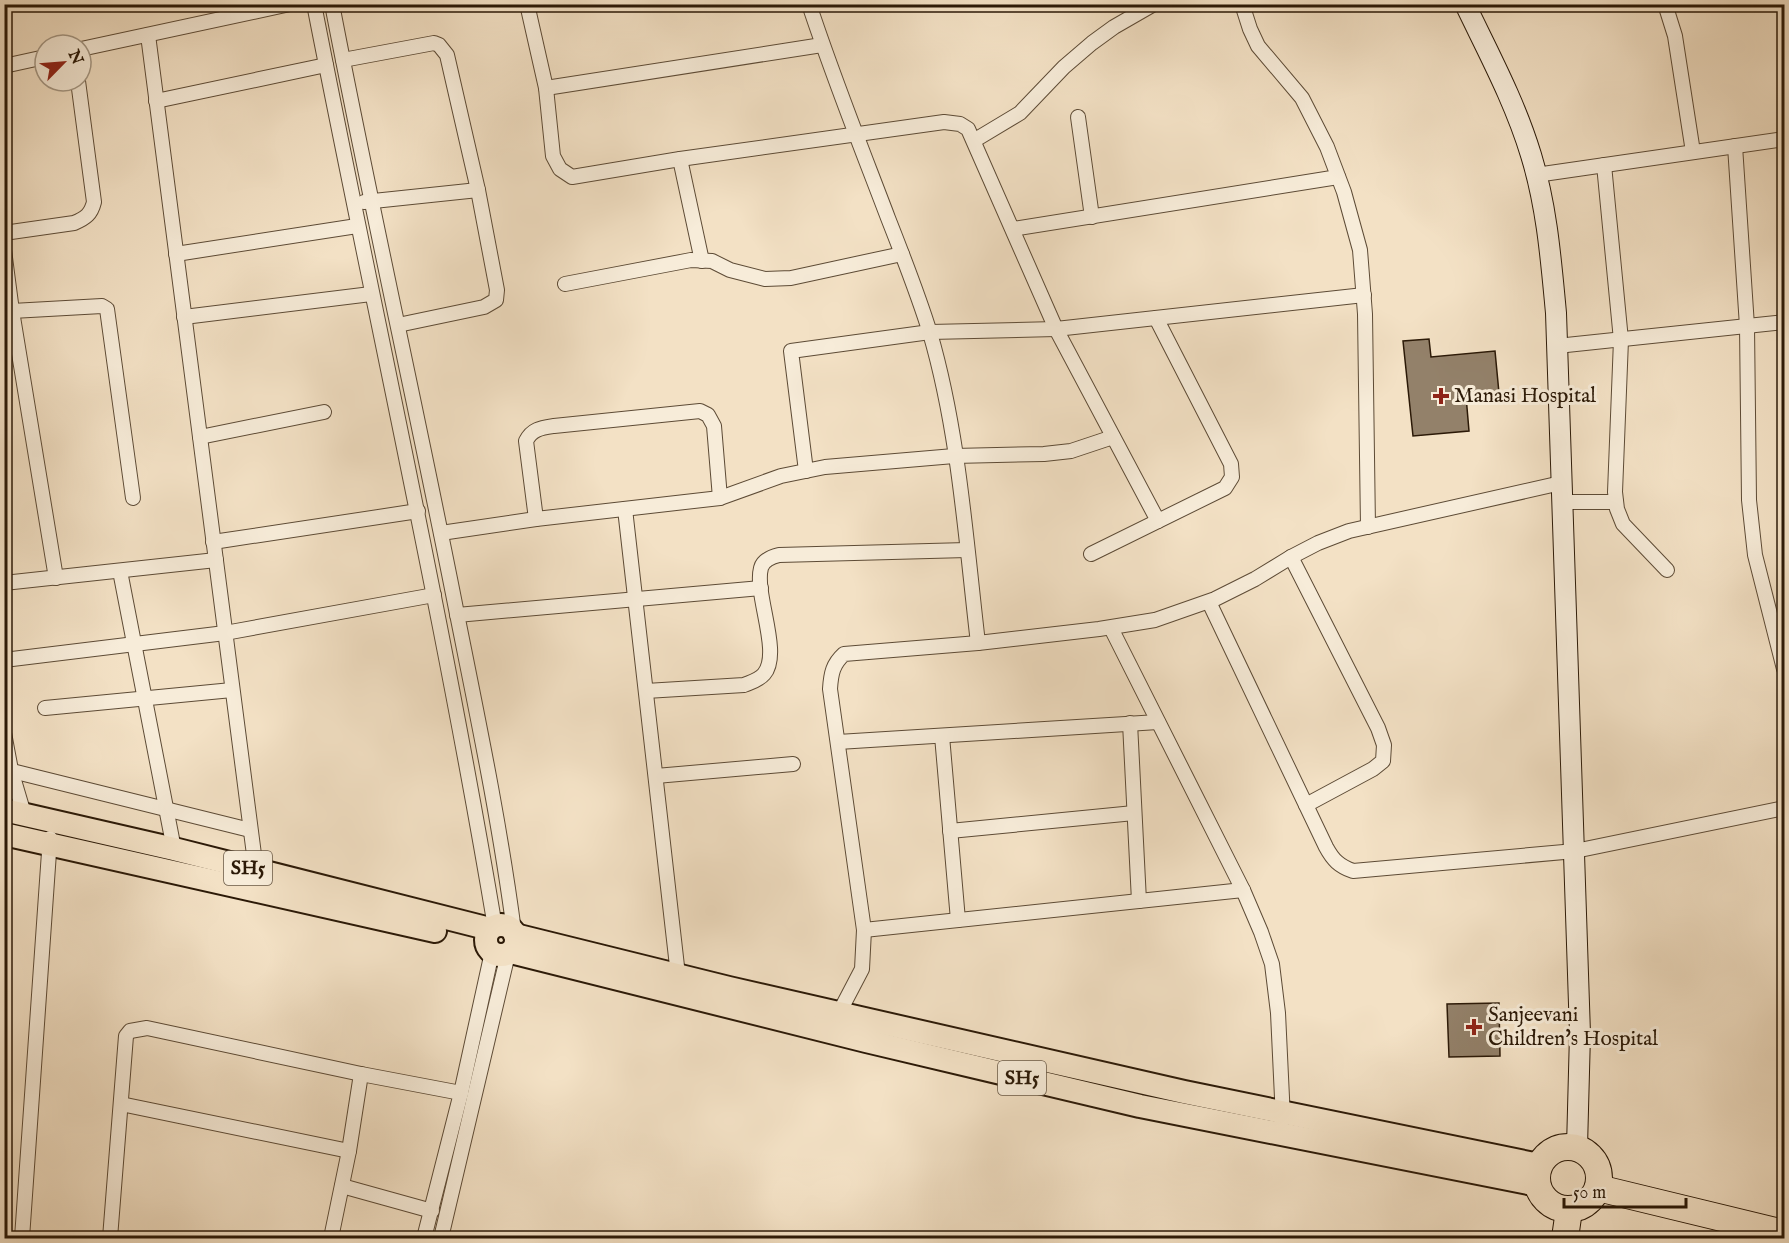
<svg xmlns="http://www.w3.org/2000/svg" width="1789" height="1243" font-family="'IM FELL English',serif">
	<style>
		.building { fill: #93816a; stroke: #2b1907; stroke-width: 1.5 }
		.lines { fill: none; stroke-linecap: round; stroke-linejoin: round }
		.street-casing { stroke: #5d4b36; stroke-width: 16 }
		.secondary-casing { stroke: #2b1907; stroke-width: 22 }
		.primary-casing { stroke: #2b1907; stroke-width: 26 }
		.highway-casing { stroke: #2b1907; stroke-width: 28 }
		.street { stroke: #f7ecd9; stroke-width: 14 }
		.secondary { stroke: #f7ecd9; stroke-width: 20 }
		.primary { stroke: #f3e1c5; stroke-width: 22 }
		.highway { stroke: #f3e1c5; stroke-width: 26 }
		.poi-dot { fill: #8f2418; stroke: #f7ecd9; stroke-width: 2 }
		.labels { text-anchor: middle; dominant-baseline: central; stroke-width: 6; stroke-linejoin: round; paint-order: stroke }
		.shield { fill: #f7ecd9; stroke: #685846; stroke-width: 1.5 }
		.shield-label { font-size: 20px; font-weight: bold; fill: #2b1907 }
		.poi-label { font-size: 21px; fill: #2b1907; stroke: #f7ecd9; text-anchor: start }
	</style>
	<rect width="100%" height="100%" fill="#f3e1c5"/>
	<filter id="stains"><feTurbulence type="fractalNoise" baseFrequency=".00333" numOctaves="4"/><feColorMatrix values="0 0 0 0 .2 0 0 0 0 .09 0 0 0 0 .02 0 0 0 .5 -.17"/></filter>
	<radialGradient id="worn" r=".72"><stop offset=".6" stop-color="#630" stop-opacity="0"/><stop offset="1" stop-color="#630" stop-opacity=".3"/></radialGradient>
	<g class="building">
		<path d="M1429,339L1431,357L1495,351L1499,393L1466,396L1469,431L1413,436L1403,341Z"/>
		<path d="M1499,1003L1500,1056L1449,1057L1447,1004Z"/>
	</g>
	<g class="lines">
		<g class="street-casing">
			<g id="street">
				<path d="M314,4C374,312 443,617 495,927"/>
				<path d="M332,4C371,208 417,410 457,614C478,719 500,824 514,931"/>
				<path d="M527,4L546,88L553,156L560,169L572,177L680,159L944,122L960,124L968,129L1056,329L1158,521"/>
				<path d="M809,4C833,77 861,147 888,218C903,256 918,294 930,333C959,432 966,542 978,643"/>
				<path d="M1242,4L1250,29L1258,46L1302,98L1327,147L1344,192L1360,250L1365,314L1368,527"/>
				<path d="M1665,4L1675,36L1693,152"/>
				<path d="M148,35L256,870"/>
				<path d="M81,49L290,4"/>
				<path d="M343,60L434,43L439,45L447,55L478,190L497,290L496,300L484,307L398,325"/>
				<path d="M4,66L45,57"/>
				<path d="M546,88L822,45"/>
				<path d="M156,101L326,65"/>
				<path d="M1078,117L1092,217"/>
				<path d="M975,140L1020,113L1064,67L1092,43L1114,27L1154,4"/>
				<path d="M1735,146L1747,326L1749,500L1755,555L1784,669"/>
				<path d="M680,159L702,261"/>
				<path d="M1604,165L1621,340L1615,492L1617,509L1623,524L1667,570"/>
				<path d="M1536,175L1784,139"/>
				<path d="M364,202L478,190"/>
				<path d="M1013,229L1338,177"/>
				<path d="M4,233L74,223C86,218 91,214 94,202L78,81"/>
				<path d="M4,250L12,311L56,578"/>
				<path d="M176,254L357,226"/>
				<path d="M565,284L691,260L712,261L730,270L765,279L791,278L902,254"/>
				<path d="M12,311L102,306L107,309L133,498"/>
				<path d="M184,317L371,294"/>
				<path d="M1557,346L1784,322"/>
				<path d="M200,437L324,412"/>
				<path d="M806,471L791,351L930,332L1056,329L1364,295"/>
				<path d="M1562,502H1616"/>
				<path d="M625,509L678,975"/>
				<path d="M536,519L526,441C532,429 541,428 554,426L700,411L708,415L714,426L720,498"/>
				<path d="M441,533L536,519L720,498L781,476L825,467L954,456L1044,454L1071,451L1113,437"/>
				<path d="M213,542L418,511"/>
				<path d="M1091,554L1225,488L1232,477L1231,464L1156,318"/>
				<path d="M1291,557L1378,728L1384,745L1383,761L1373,769L1306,805"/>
				<path d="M120,571L174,849"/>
				<path d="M4,583L216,560"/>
				<path d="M1209,602L1326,847C1333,860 1339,866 1353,871L1575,851L1784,808"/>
				<path d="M457,615L761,588"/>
				<path d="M1111,628L1243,890L1261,932L1272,964L1278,1013L1283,1119"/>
				<path d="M4,660L225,633L434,595"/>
				<path d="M646,691L744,685C751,682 759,680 764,674C782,653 754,594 761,568C763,560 771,557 779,555L967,550"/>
				<path d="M45,708L232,690"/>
				<path d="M1130,723L1139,901"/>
				<path d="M4,733L11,770L24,814"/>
				<path d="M942,736L958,920"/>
				<path d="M838,742L1158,722"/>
				<path d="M4,769L250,830"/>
				<path d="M656,776L793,764"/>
				<path d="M950,831L1134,813"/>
				<path d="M864,930L1243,890"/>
				<path d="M839,1013L862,969L864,930L830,689C831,673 833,664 844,654L978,643L1099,629L1155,620L1215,599L1255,579L1291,557L1318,543L1349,531L1561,483"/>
				<path d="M121,1104L349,1151"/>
				<path d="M342,1186L432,1211"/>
				<path d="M22,1238L50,838"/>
				<path d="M110,1238L126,1036L130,1031L147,1028L361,1074L461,1093"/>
				<path d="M331,1238L349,1151L361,1074"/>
				<path d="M424,1238L461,1093L492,952"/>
				<path d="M441,1238L508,954"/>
			</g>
		</g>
		<g class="secondary-casing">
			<path id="secondary" d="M1465,4C1489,54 1515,102 1531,155C1547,207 1551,260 1556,313L1580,1034L1577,1147"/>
		</g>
		<g class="primary-casing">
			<g id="primary">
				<path d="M4,810L174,849L490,929"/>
				<path d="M4,834L435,931"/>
				<circle cx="501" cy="940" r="15"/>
				<path d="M515,935L729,988L1184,1092L1539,1165"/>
				<path d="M511,952L866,1041L1140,1106L1538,1185"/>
			</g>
		</g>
		<g class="highway-casing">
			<g id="highway">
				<circle cx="1568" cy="1178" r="31"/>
				<path d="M1598,1188L1784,1233"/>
				<path d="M1565,1238L1569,1210"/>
			</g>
		</g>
		<use href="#street" class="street"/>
		<use href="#secondary" class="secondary"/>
		<use href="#primary" class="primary"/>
		<use href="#highway" class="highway"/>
	</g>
	<g class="poi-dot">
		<path d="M1438 387h6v6h6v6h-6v6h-6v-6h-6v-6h6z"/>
		<path d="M1471 1018h6v6h6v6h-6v6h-6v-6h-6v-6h6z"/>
	</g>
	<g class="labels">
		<g class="shield">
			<rect x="224" y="851" width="48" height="34" rx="4.5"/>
			<rect x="998" y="1061" width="48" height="34" rx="4.5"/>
		</g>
		<g class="shield-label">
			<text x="248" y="868">SH5</text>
			<text x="1022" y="1078">SH5</text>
		</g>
		<g class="poi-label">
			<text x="1454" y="396">Manasi Hospital</text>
			<text x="1488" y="1015">Sanjeevani<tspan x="1488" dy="24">Children's Hospital</tspan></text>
		</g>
	</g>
	<rect width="1789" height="1243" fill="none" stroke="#f3e1c5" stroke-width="24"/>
	<rect x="6" y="6" width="1777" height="1231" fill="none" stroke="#2b1907" stroke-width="3"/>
	<rect x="12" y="12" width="1765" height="1219" fill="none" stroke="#2b1907" stroke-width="1.5"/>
	<g transform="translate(63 63) rotate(65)"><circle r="28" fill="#f7ecd9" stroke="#a59885" stroke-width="1.5"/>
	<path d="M0-4.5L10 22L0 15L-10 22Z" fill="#8f2418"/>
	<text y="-9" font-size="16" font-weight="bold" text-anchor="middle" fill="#2b1907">N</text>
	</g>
	<path d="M1564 1198v9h122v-9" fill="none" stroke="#2b1907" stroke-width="3"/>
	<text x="1573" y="1198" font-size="18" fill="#2b1907" stroke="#f7ecd9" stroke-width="4.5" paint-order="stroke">50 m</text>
	<rect width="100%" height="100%" filter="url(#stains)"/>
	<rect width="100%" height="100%" fill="url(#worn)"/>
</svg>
